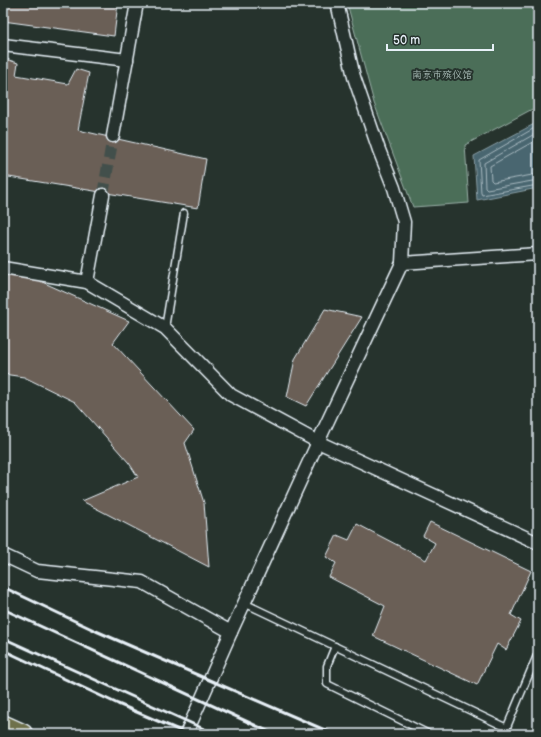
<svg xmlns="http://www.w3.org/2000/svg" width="541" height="737" font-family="'Balsamiq Sans','LXGW WenKai TC',sans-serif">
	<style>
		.green { fill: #4c6e59; stroke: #9ab0a8 }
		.water { fill: #49666f; stroke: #899ea6 }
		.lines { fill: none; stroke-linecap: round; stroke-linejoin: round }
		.shore { stroke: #a8b9c1; stroke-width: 1 }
		.building { fill: #6a5f56; stroke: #e8f1f8 }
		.minor-tunnel { stroke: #43504b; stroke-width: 12; stroke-dasharray: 12 6; stroke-linecap: butt }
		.service-casing { stroke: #e8f1f8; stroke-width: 9 }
		.minor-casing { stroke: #e8f1f8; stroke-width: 15 }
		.primary-casing { stroke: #e8f1f8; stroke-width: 22 }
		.service { stroke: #26332d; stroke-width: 6 }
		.minor { stroke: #26332d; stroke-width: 12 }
		.primary { stroke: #6e714b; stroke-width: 19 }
		.rail { stroke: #e8f1f8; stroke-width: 3 }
		.labels { text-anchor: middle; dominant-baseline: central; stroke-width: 4; stroke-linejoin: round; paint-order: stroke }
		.park-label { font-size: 10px; fill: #aabdb8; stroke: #26332d }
	</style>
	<rect width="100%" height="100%" fill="#26332d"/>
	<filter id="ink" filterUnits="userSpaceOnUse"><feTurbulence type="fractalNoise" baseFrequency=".025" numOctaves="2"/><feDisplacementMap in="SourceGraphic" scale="8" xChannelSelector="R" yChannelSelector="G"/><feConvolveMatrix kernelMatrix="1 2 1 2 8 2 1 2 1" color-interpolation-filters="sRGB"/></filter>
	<g filter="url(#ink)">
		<path class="green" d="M347,3H538V106L465,145L469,203L413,207L374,103Z"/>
		<path class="water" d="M538,122V188L477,200L474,156Z"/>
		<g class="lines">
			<g class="shore">
				<path d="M538,126L479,160L481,193L482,195L538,185"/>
				<path d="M538,132L484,163L485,187L487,189L538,180"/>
				<path d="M538,139L490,166L491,180L493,182L538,174"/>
			</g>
		</g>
		<g class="building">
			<path d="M3,3H118L114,36L3,21Z"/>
			<path d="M3,58L18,63L16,75L68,84L76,69L89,73L78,130L206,159L198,208L3,176Z"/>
			<path d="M3,274L31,277L129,321L113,343L194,430L185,443L204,503L209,567L82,501L138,477L129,463L75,402L24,377L3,374Z"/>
			<path d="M325,309L362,317L306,406L287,397L295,359Z"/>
			<path d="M430,522L531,571L511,615L521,621L506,650L497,644L477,685L373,636L385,606L329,577L336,563L326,557L337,535L349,540L357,524L426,560L435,543L423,536Z"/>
		</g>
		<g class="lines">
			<path class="minor-tunnel" d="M103,195L113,136"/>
			<g class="service-casing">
				<g id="service">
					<path d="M165,328L184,213"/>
					<path d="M244,603L507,728"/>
					<path d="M335,646L327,666V684L429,734"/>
					<path d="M504,734L538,653"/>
				</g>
			</g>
			<g class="minor-casing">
				<g id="minor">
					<path d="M3,45L127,60"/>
					<path d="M113,136L137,3"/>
					<path d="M402,263L538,254"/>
					<path d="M3,268L87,282L165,328L231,395L318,442L538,543"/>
					<path d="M87,282L103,195"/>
					<path d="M3,555L37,571L142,582L231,632L318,442L402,263L404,222L394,188L379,150L354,77L337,3"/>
					<path d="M186,734L231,632"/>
				</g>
			</g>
			<g class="primary-casing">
				<path id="primary" d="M3,725L23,734"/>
			</g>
			<use href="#service" class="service"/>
			<use href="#minor" class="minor"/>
			<use href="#primary" class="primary"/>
			<g class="rail">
				<path d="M3,587L96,631L334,734"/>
				<path d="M3,609L274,734"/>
				<path d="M3,638L215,734"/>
				<path d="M3,650L118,704L188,734"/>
			</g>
		</g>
	</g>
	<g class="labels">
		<g class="park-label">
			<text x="442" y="75">南京市殡仪馆</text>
		</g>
	</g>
	<rect width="541" height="737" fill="none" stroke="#26332d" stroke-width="16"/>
	<rect x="8" y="8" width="525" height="721" fill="none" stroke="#e8f1f8" stroke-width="1.5" filter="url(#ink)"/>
	<path d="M387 44v6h106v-6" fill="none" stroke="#e8f1f8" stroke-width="2"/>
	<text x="393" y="44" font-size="12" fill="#e8f1f8" stroke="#26332d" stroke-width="3" paint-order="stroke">50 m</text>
</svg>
